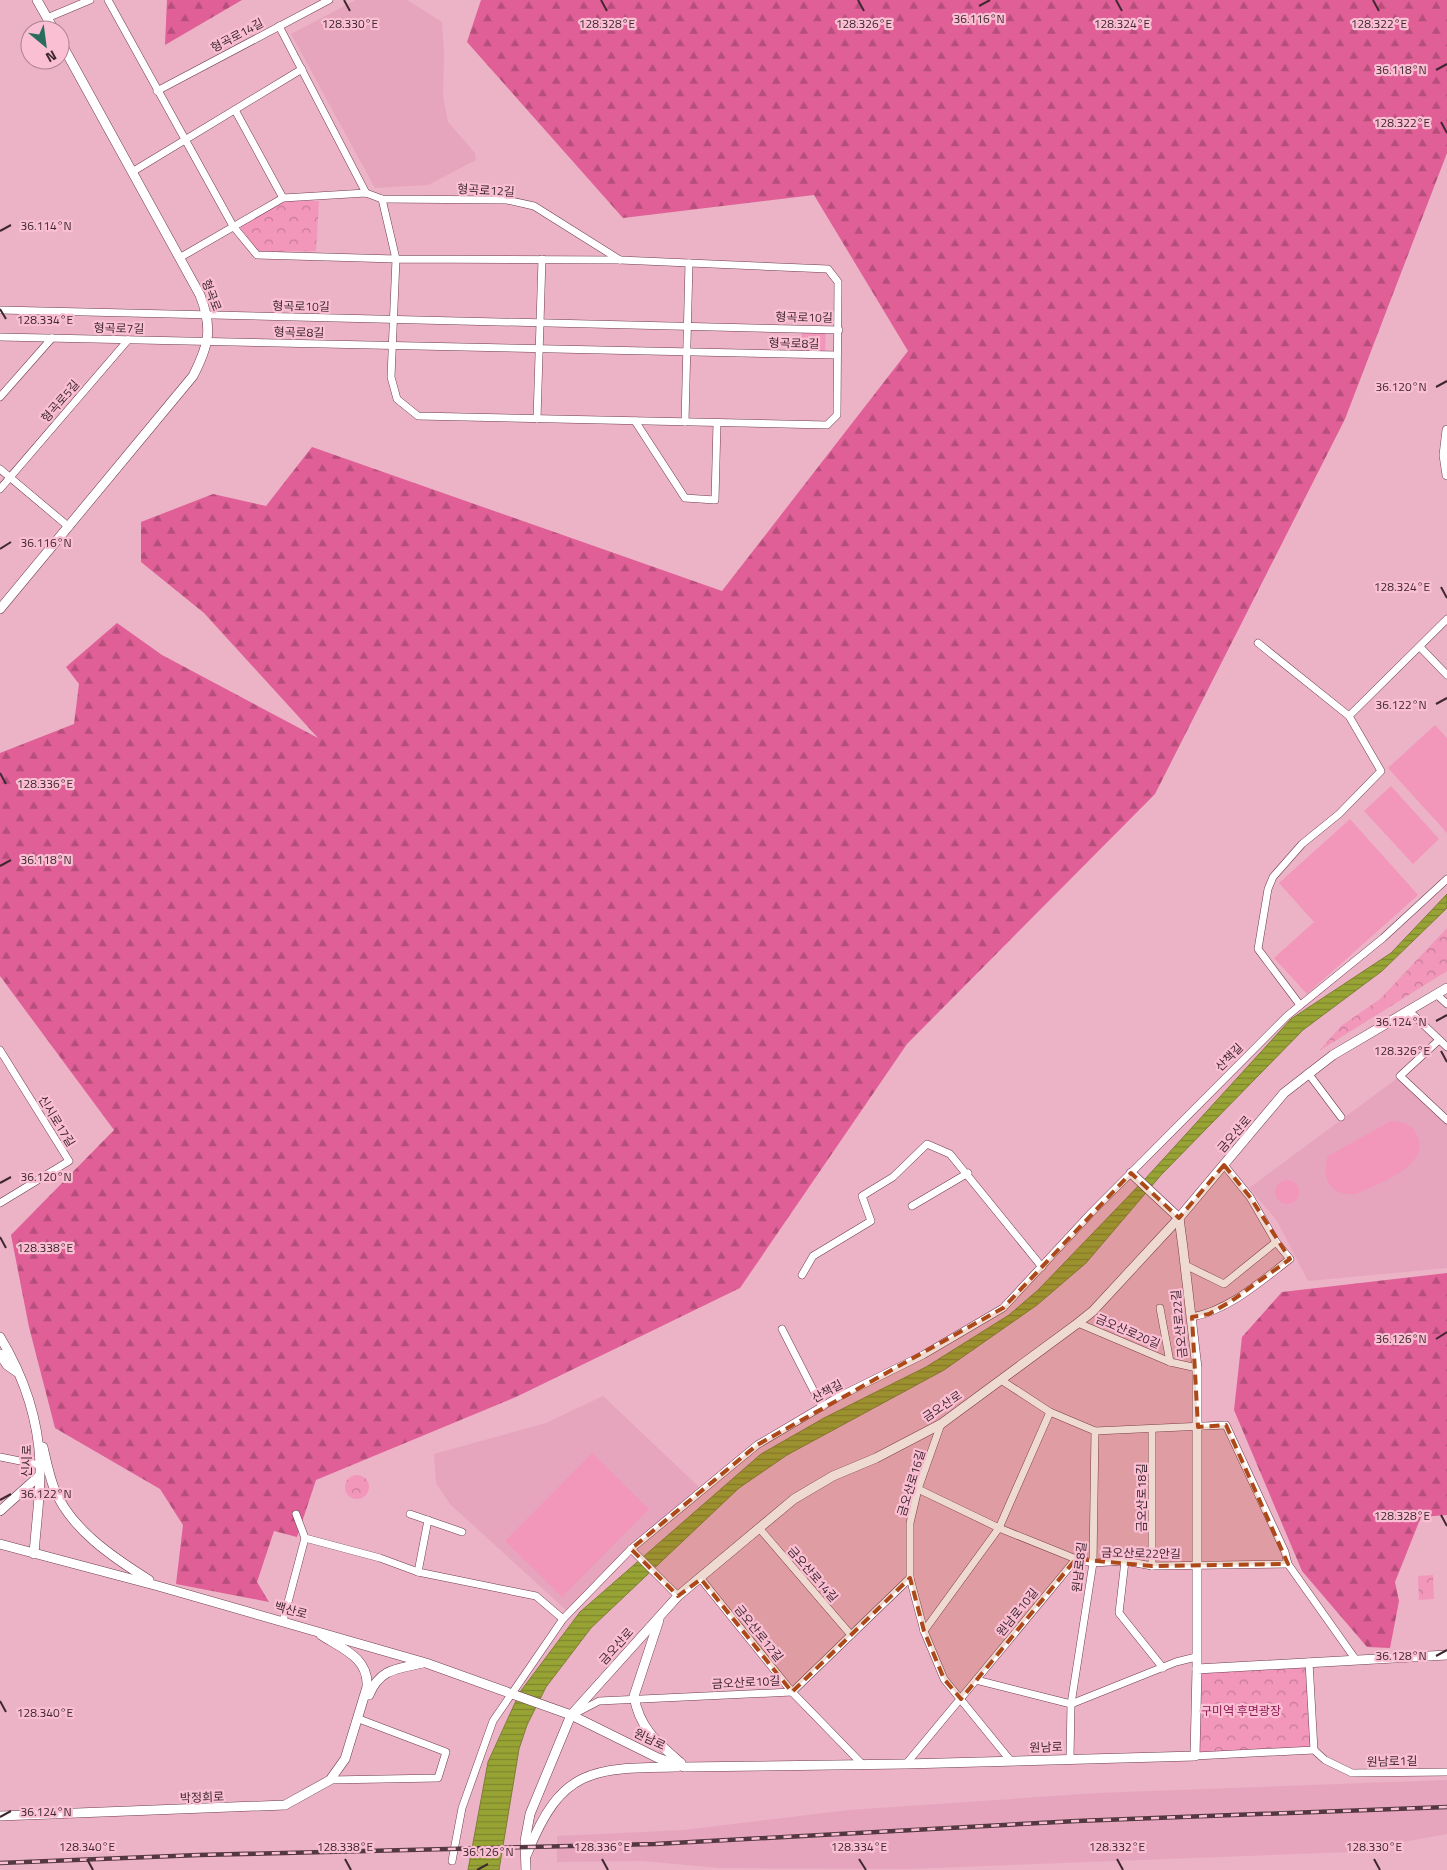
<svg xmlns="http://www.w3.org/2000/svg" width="1447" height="1870" font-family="'Titillium Web','Noto Sans KR',sans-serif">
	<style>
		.built { fill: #e6a5bc }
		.green { fill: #f397ba }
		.forest { fill: url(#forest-firs) }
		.park { fill: url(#park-crowns) }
		.water { fill: url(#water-rules); stroke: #7d7f33 }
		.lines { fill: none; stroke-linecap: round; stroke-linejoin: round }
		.minor-casing { stroke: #6e3d50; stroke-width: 8 }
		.tertiary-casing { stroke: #6e3d50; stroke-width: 10 }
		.minor { stroke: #fff; stroke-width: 7 }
		.tertiary { stroke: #fff; stroke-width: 9 }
		.rail-casing { stroke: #533841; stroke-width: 4.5 }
		.rail { stroke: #fabfd3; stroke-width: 2.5; stroke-dasharray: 8; stroke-linecap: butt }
		.marked { fill: #ad4819; fill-opacity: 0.2; stroke: #ad4819; stroke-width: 4; stroke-dasharray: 10 6; stroke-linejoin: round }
		.ticks { fill: none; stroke: #3f2830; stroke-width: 2 }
		.labels { text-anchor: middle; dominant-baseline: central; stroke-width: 4.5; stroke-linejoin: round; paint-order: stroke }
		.street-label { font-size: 12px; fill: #3f2830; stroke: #fabfd3 }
		.park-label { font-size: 12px; fill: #8e1854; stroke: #fabfd3 }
		.ticks-label { font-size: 12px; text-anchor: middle; fill: #3f2830; stroke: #fabfd3; stroke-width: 4.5; stroke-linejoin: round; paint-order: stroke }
	</style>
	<defs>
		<pattern id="forest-firs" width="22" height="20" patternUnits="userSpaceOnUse" patternTransform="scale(1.25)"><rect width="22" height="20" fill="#df5f96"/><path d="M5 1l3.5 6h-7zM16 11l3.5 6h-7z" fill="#b64e7b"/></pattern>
		<pattern id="park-crowns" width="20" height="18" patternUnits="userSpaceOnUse" patternTransform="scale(1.25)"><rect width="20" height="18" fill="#f397ba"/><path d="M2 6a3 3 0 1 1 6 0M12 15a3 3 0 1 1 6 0" fill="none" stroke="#c67b98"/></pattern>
		<pattern id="water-rules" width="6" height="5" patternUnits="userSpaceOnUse" patternTransform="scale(1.25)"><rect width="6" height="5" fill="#97a434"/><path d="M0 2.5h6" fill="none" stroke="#7d862c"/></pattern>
	</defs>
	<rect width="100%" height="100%" fill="#ecb2c6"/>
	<g class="built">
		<path d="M356,0H407L442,22L444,54L443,96L448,122L475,153L476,160L428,185L375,188L291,34Z"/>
		<path d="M1399,1077L1447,1120V1268L1308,1281L1277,1221L1249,1188Z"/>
		<path d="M603,1396L699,1487L628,1547L567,1611L450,1504L436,1483L434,1454L546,1423Z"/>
		<path d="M1447,1780V1834L1349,1852L908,1869L719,1868L642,1861L557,1862V1836L684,1830L849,1810L1098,1793Z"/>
	</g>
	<g class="green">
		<path d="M1435,725L1447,738V833L1388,768Z"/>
		<path d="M1391,786L1439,839L1413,864L1364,811Z"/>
		<path d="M1350,819L1418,895L1307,994L1274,958L1314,922L1279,883Z"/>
		<path d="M1391,1121C1402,1122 1412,1123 1417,1135C1432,1166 1377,1184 1356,1194C1331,1197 1320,1178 1328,1156Z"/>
		<circle cx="1287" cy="1192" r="12"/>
		<path d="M592,1453L649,1509L562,1597L505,1541Z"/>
	</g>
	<g class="forest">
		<path d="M167,0H242L165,45Z"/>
		<path d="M481,0H1447V153L1345,419L1155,794L907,1044L740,1288L516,1397L316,1480L297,1537L274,1531L257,1582L269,1602L176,1584L183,1525L160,1489L55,1428L29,1327L11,1235L114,1130L0,976V753L74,724L79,684L66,667L117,623L162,655L318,738L204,613L141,562V522L213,494L266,506L312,447L722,591L908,351L814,195L623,218L467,42Z"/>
		<path d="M1447,1273V1515L1421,1517L1395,1582L1399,1601L1390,1648L1367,1647L1302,1571L1234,1410L1242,1337L1282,1292Z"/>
	</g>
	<g class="park">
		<path d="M284,201H319L316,251L257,252L239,225Z"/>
		<path d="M802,330L826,332L825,353L801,354Z"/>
		<path d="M1447,928V971L1319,1051L1341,1026L1380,999Z"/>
		<circle cx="357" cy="1487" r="12"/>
		<path d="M1433,1575L1434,1599L1419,1600L1418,1576Z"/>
		<path d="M1309,1662L1314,1750L1195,1756L1197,1669Z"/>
	</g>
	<path class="water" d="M1447,894V908L1382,971L1303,1030L1161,1175L1086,1263L1037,1305L944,1370L787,1455L739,1488L591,1628L546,1687L527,1725L519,1749L499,1870H468L488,1762L520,1692L580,1612L761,1454L824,1418L926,1367L1009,1315L1038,1290L1145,1179L1291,1019L1391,953Z"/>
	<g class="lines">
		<g class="minor-casing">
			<g id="minor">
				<path d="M108,0L233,226L257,255L396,259L620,260L828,269L838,282L837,415L827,425L418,416L397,399L391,377L396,259L382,199"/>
				<path d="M47,18L90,0"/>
				<path d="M279,26L366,193"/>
				<path d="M157,91L329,0"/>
				<path d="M235,110L283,198"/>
				<path d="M132,172L302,69"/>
				<path d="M181,257L283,198L366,193L382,199L507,200L534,206L620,260"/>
				<path d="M0,310L839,330"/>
				<path d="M0,337L837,355"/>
				<path d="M0,397L52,338"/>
				<path d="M537,419L542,259"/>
				<path d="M635,421L685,498L715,500L717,423"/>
				<path d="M685,422L689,263"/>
				<path d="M0,469L69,527"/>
				<path d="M0,489L128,340"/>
				<path d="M1258,643L1349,716L1381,771L1339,814L1302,844L1273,877L1268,889L1258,949L1300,1005"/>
				<path d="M1420,647L1447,675"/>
				<path d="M1349,716L1447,619"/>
				<path d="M1436,994L1447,1004"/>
				<path d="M1408,1010L1447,1047"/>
				<path d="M1439,1040L1400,1076L1447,1120"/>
				<path d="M0,1050L69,1161L0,1203"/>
				<path d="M1308,1073L1341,1117"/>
				<path d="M912,1206L968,1173"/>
				<path d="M1185,1265L1224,1284L1276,1242"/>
				<path d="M802,1275L813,1256L871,1221L862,1196L893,1177L927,1144L950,1154L1042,1267"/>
				<path d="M1160,1308L1170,1362"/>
				<path d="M1192,1317C1229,1310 1260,1282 1290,1259L1276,1242L1250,1197L1224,1165"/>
				<path d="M1078,1323L1170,1362L1197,1368"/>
				<path d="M782,1329L822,1407"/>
				<path d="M1001,1380L1050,1412L1095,1431L1226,1425L1285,1552L1288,1564L1356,1660"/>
				<path d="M941,1424L918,1489L910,1523V1578L924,1631L944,1679L1010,1760"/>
				<path d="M1152,1430V1566"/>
				<path d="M0,1457L40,1465"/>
				<path d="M918,1489L999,1528L1076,1559L1093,1563L1125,1561L1152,1566L1288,1564"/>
				<path d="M410,1514L462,1532"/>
				<path d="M759,1528L851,1635"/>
				<path d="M305,1538L380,1558L418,1572L536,1596L563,1619"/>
				<path d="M631,1549L678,1596"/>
				<path d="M1125,1561L1119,1613L1163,1668"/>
				<path d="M418,1572L428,1520"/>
				<path d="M701,1579L792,1692L863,1765"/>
				<path d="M283,1621L305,1538L296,1514"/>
				<path d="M924,1631L999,1528L1050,1412"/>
				<path d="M976,1680L1076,1559"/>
				<path d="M574,1714L599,1701L792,1692L910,1578"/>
				<path d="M1314,1750L1325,1760L1352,1773L1447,1772"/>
				<path d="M1195,1756L1314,1750L1309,1662"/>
				<path d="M1070,1758L1071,1704L1093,1563L1095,1431"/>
				<path d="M906,1764L976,1680L1071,1704L1176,1662L1196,1657"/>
				<path d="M330,1780L438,1778L446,1752L359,1719"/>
				<path d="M452,1861L462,1808L493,1721L563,1619L631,1549L757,1445L838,1397L923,1355L1003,1308L1091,1213L1287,1016L1383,938L1447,879"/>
			</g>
		</g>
		<g class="tertiary-casing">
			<g id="tertiary">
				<path d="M37,0L54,30"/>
				<path d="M1447,430L1444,455L1447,475"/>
				<path d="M0,609L193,376C209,345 213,328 200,295L60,41"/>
				<path d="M1131,1173L1179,1218L1183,1248L1197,1368V1669"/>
				<path d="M0,1337C23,1375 38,1418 40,1463C41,1491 36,1525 34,1554"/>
				<path d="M0,1354L7,1365L17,1372"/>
				<path d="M43,1447C46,1460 49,1475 54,1488C70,1529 114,1558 149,1580"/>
				<path d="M0,1511L39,1476"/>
				<path d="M0,1544L158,1586L426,1663L571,1715L658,1758L684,1767L906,1764L1195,1756L1197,1669L1447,1655"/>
				<path d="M659,1620L634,1696C639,1728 658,1743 681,1763"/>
				<path d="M369,1695C380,1668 398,1669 423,1663"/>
				<path d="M0,1816L285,1805L330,1780L345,1759L367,1687C369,1658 343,1649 321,1635"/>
				<path d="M527,1854C561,1768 592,1768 677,1767"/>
				<path d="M526,1870L525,1841L530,1814L571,1715L678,1596L794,1499L833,1476L876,1458L941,1424L1078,1323L1093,1311L1179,1218L1284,1093L1333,1055L1447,988"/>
			</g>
		</g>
		<use href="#minor" class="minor"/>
		<use href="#tertiary" class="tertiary"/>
		<g class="rail-casing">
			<path id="rail" d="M0,1863L199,1855L655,1844L1077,1821L1447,1807"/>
		</g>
		<use href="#rail" class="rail"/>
	</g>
	<path class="marked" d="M1224,1165L1250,1197L1290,1259L1230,1302L1209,1314L1192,1317L1198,1427L1226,1425L1288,1564L1152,1566L1076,1559L961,1699L944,1679L924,1631L910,1578L792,1692L701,1579L678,1596L631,1549L757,1445L1003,1308L1131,1173L1179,1218Z"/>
	<path class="ticks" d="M344,0L350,11M601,0L607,11M858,0L864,11M1116,0L1122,11M1373,0L1379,11M979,6L990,0M1436,70L1447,64M1441,122L1447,133M0,231L11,225M0,309L6,319M1436,387L1447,381M0,549L11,542M1441,587L1447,598M1436,704L1447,698M0,773L6,784M0,866L11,860M1436,1021L1447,1015M1441,1051L1447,1062M0,1183L11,1177M0,1237L6,1248M1436,1339L1447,1332M0,1500L11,1494M1441,1515L1447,1526M1436,1656L1447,1650M0,1701L6,1712M0,1817L11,1811M87,1859L93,1870M345,1859L351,1870M602,1859L608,1870M859,1859L866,1870M1117,1859L1123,1870M1374,1859L1380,1870M477,1870L488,1864"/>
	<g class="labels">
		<g class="street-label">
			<text transform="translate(237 35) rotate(-28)">형곡로14길</text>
			<text transform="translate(486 190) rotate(3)">형곡로12길</text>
			<text transform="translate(212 295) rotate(69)">형곡로</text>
			<text transform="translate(301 306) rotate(1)">형곡로10길</text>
			<text transform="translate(804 317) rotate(1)">형곡로10길</text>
			<text transform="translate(119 328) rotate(1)">형곡로7길</text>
			<text transform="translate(299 332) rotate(1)">형곡로8길</text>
			<text transform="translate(794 343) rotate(1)">형곡로8길</text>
			<text transform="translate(60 401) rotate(-49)">형곡로5길</text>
			<text transform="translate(1229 1057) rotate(-45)">산책길</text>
			<text transform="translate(57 1121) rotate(58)">신시로17길</text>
			<text transform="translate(1234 1134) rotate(-49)">금오산로</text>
			<text transform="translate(1179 1324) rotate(-96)">금오산로22길</text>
			<text transform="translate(1128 1331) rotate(23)">금오산로20길</text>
			<text transform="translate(827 1391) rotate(-29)">산책길</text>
			<text transform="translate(942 1406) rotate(-34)">금오산로</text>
			<text transform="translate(26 1461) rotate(-90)">신시로</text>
			<text transform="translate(911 1483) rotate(-73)">금오산로16길</text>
			<text transform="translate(1141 1498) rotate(-90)">금오산로18길</text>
			<text transform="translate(1141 1553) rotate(1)">금오산로22안길</text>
			<text transform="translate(1079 1567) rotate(-84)">원남로8길</text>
			<text transform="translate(813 1574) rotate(49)">금오산로14길</text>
			<text transform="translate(291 1610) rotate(15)">백산로</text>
			<text transform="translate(1017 1612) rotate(-51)">원남로10길</text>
			<text transform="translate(759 1633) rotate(51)">금오산로12길</text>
			<text transform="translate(616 1646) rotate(-48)">금오산로</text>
			<text transform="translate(746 1682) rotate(-3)">금오산로10길</text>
			<text transform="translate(650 1739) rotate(25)">원남로</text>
			<text transform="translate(1046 1747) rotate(-2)">원남로</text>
			<text transform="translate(1392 1761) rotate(-1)">원남로1길</text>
			<text transform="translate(202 1797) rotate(-2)">박정희로</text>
		</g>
		<g class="park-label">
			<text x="1241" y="1710">구미역 후면광장</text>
		</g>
	</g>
	<g class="ticks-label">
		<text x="979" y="23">36.116°N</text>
		<text x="350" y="28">128.330°E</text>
		<text x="607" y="28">128.328°E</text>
		<text x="864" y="28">128.326°E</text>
		<text x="1122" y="28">128.324°E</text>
		<text x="1379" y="28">128.322°E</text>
		<text x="1401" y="74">36.118°N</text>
		<text x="1402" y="127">128.322°E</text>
		<text x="46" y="230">36.114°N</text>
		<text x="45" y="324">128.334°E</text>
		<text x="1401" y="391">36.120°N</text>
		<text x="46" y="547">36.116°N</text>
		<text x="1402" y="591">128.324°E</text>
		<text x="1401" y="709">36.122°N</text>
		<text x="45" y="788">128.336°E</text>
		<text x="46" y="864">36.118°N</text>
		<text x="1401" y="1026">36.124°N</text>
		<text x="1402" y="1055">128.326°E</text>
		<text x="46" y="1181">36.120°N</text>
		<text x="45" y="1252">128.338°E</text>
		<text x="1401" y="1343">36.126°N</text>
		<text x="46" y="1498">36.122°N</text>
		<text x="1402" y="1520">128.328°E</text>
		<text x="1401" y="1660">36.128°N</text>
		<text x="45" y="1717">128.340°E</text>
		<text x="46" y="1816">36.124°N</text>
		<text x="87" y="1851">128.340°E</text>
		<text x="345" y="1851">128.338°E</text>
		<text x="602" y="1851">128.336°E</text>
		<text x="859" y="1851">128.334°E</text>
		<text x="1117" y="1851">128.332°E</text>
		<text x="1374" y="1851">128.330°E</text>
		<text x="488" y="1856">36.126°N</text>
	</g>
	<g transform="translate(45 45) rotate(151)"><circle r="24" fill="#fabfd3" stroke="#af8392"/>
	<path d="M0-4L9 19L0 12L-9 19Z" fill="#2a6d5e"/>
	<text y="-8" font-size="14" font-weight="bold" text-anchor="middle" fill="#3f2830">N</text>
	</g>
</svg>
